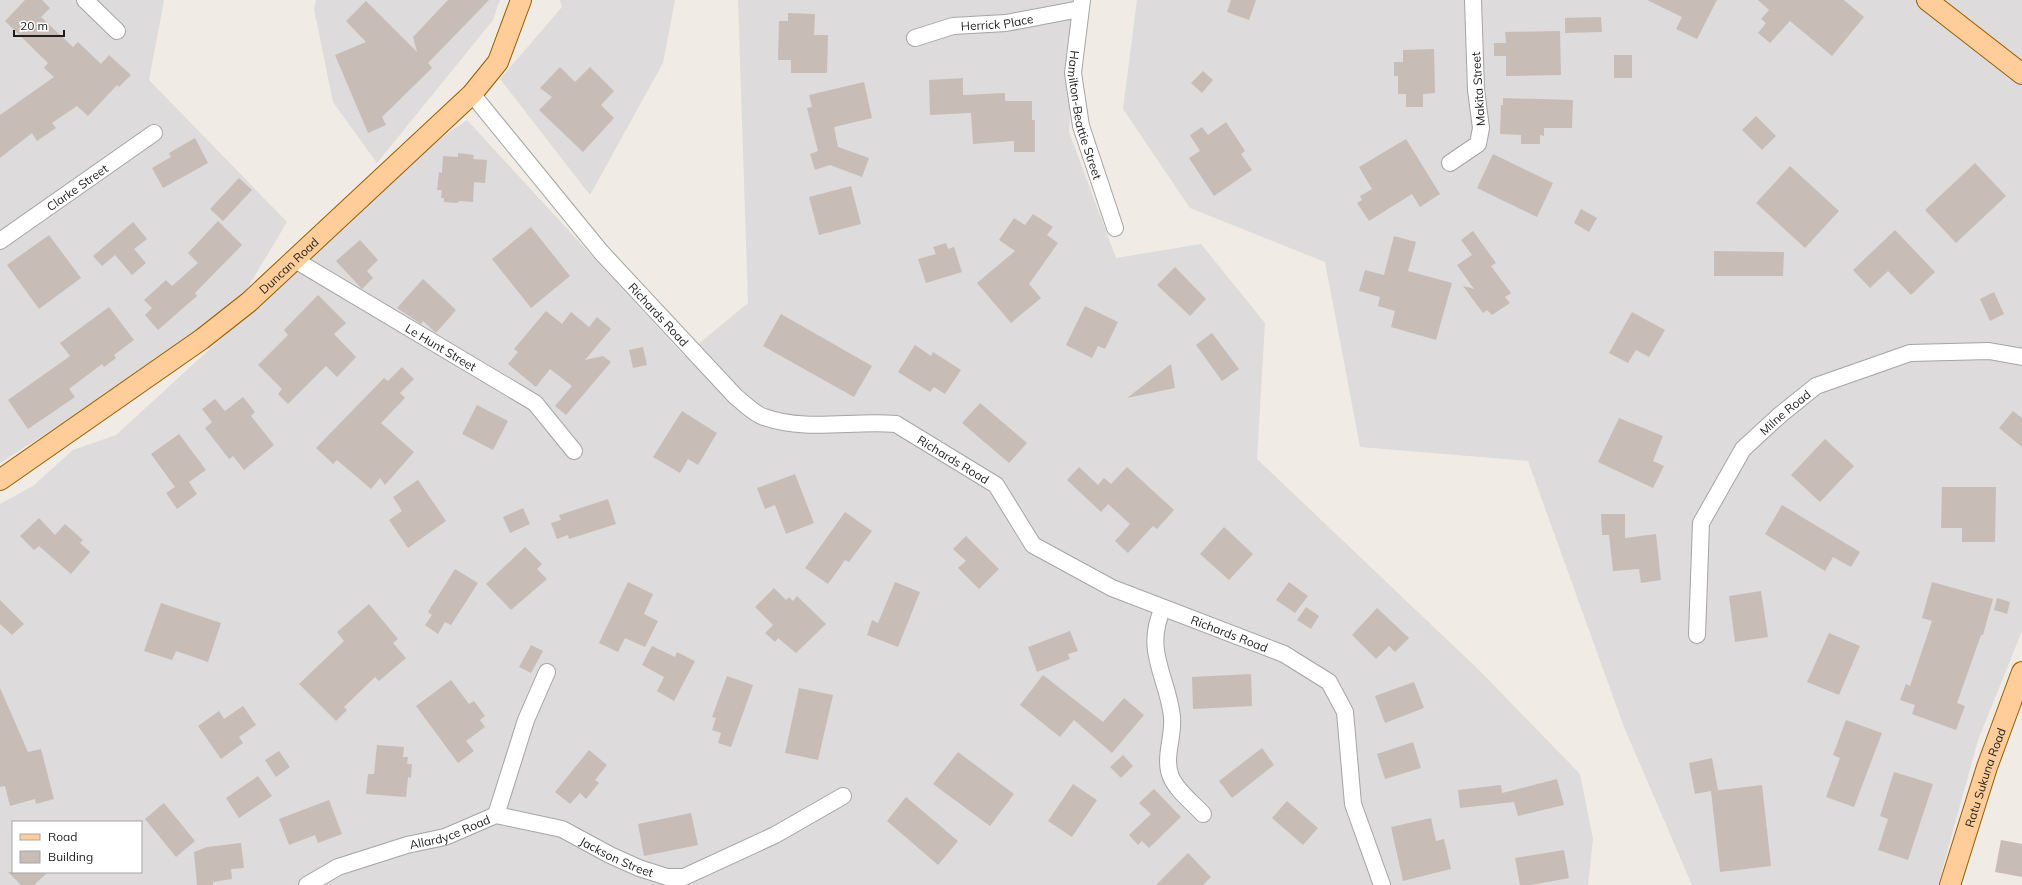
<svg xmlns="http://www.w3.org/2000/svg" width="2022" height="885" font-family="Mulish,sans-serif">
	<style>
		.residential { fill: #dddbdb; fill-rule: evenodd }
		.building { fill: #c8bdb6 }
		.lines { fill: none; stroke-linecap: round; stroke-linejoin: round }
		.minor-casing { stroke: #a5a5a5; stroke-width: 18 }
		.major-casing { stroke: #995d00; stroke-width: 22 }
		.minor { stroke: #fff; stroke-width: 16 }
		.major { stroke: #ffcd9a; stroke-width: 20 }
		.labels { text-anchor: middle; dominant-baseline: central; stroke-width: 3; stroke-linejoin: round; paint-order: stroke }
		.street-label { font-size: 12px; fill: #1e1e1e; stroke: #fff }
	</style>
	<rect width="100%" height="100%" fill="#f0ebe4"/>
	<g class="residential">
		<path d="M0,0H164L149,80L287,222L230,317L0,463Z"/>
		<path d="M316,0H500L493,20L377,163L333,102L314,9Z"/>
		<path d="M560,0H675L663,63L590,195L500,79L562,7Z"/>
		<path d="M738,0H1076L1069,132L1116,258L1201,244L1265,323L1257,459L1480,671L1580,774L1593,839L1588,885H0V504L33,486L73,450L116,435L437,141L467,120L684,356L748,303ZM13,822H141V872H13Z"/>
		<path d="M1137,0H2022V631L1978,740L1938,885H1692L1624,727L1528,461L1360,447L1325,262L1190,208L1123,109Z"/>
	</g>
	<g class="building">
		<path d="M25,0H42L50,8L41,17L73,47L78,42L101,64L109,55L131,75L119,87L117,85L88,116L77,106L52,123L56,128L37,141L32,133L0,158V115L54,77L44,68L48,63L5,21Z"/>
		<path d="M448,0H489L428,63L432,68L382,117L386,125L368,133L335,55L366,42L346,21L366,1L417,52L413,37Z"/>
		<path d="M1231,0H1256L1249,20L1227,12Z"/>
		<path d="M1647,0H1717L1697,39L1676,29L1682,17Z"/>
		<path d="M1758,0H1844L1864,17L1832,56L1790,21L1770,43L1758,33L1766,23L1761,19L1769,10Z"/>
		<path d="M788,13L815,14L814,35H828L827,73H791V60H778L779,21H788Z"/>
		<path d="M1601,17L1602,32L1565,33V18Z"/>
		<path d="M1560,31L1561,75L1506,76V56H1494V43H1506L1505,32Z"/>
		<path d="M1434,49L1435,93L1423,94V107H1406V94H1398V76H1394V62H1403V50Z"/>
		<rect x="1614" y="55" width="18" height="23"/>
		<path d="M560,67L575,82L590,67L614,91L601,105L614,118L583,152L539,110L552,97L540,88Z"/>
		<path d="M1203,71L1213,80L1202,93L1191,83Z"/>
		<path d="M963,78V95L1005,93V101H1032V120H1035V152H1014V141L973,144L971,113L930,115L929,80Z"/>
		<path d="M864,82L872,118L834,127L838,147L869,158L862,177L830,165L815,170L810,154L818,151L807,108L812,107L809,95Z"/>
		<path d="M1503,98L1573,100L1572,128H1544V136L1540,135V144H1521V135L1500,134L1501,105H1503Z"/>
		<path d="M1756,116L1776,136L1762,150L1742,130Z"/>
		<path d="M1226,122L1245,151L1241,154L1252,170L1214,196L1189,158L1200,151L1190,135L1202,127L1208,135Z"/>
		<path d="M195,138L208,163L163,188L152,168L171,157L169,153Z"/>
		<path d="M1406,139L1440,194L1420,207L1412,194L1369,221L1357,203L1362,200L1360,196L1372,189L1359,167Z"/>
		<path d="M458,153L474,155L473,159L487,160L485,183L474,182L473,202L459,201L458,203L444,202V198H441L442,190H437L439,172L442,173L443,156L458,157Z"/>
		<path d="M1493,154L1553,183L1537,217L1477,188Z"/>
		<path d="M1975,163L2006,196L1956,243L1925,210Z"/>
		<path d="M1790,166L1839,211L1805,248L1756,203Z"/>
		<path d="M239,178L252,190L223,221L210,209Z"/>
		<path d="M851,186L861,224L819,235L809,197Z"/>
		<path d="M1581,209L1597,218L1589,232L1574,223Z"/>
		<path d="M1033,214L1053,227L1047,235L1058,243L1029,284L1041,298L1011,323L977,283L1015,251L999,240L1014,218L1025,225Z"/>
		<path d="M218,221L242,245L195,293L197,296L158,330L145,315L152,308L144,300L166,280L172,286L198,263L188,253Z"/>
		<path d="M133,222L147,239L134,249L146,263L132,275L115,255L102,266L93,256Z"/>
		<path d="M531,227L570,276L531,308L492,259Z"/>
		<path d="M1895,230L1935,272L1911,295L1888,271L1870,288L1853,270Z"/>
		<path d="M1473,231L1496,263L1491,266L1511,293L1505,297L1510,303L1492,315L1487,310L1483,313L1463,286L1474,289L1457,265L1472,255L1461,240Z"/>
		<path d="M49,235L81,278L39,309L7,265Z"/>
		<path d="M1394,236L1416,242L1408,271L1452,283L1436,340L1391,327L1395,311L1378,306L1380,297L1359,291L1365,270L1384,275Z"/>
		<path d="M360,240L378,260L367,271L373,278L362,289L336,261Z"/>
		<path d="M946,243L948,249L954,247L962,272L926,283L918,259L936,254L933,247Z"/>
		<path d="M1714,251L1784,252L1783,276H1714Z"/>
		<path d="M1175,267L1206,299L1190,316L1157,285Z"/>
		<path d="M423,279L456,310L436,333L423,321L421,324L397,308Z"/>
		<path d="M1994,292L2004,314L1990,321L1980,299Z"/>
		<path d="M318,295L346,323L334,334L356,357L337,377L326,366L288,404L278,394L282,389L258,365L288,335L284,330Z"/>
		<path d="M1085,306L1118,322L1105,349L1098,346L1092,358L1066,345Z"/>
		<path d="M109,307L134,340L114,355L116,358L104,367L102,364L69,389L75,397L28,429L8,400L70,356L60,343Z"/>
		<path d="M546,311L562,324L571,312L589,327L597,317L611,329L585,360L603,356L611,362L566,415L555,406L572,386L550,369L536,387L508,364L518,352L514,349Z"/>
		<path d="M1632,312L1665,330L1649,357L1636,350L1628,363L1609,353Z"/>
		<path d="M781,314L872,366L854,397L763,346Z"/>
		<path d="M1212,333L1239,369L1222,381L1196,345Z"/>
		<path d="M915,345L931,356L933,352L961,370L945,394L934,387L930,392L898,372Z"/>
		<path d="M643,347L647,365L633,368L629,350Z"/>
		<path d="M1171,364L1175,388L1127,398Z"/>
		<path d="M402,367L414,379L400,393L405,398L381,423L414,452L385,485L380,478L371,489L337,460L333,464L316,448L384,378L388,381Z"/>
		<path d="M243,397L255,412L251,416L274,445L244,470L233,456L229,459L205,428L212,422L202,409L215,399L225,411Z"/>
		<path d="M980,403L1027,443L1009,463L962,423Z"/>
		<path d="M477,405L508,421L493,450L462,434Z"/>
		<path d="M682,411L717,433L698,465L688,459L680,473L653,457Z"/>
		<path d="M2013,411L2022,418V447L1999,428Z"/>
		<path d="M1619,418L1663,436L1653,461L1664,466L1653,488L1598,462Z"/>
		<path d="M179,434L206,470L189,482L197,494L177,509L166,493L175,487L151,454Z"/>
		<path d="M1825,439L1854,466L1820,502L1791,475Z"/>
		<path d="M1079,467L1098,485L1104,478L1111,484L1127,467L1174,510L1157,529L1153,526L1128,553L1115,541L1130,524L1108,504L1101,512L1067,480Z"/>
		<path d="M795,474L814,523L786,534L775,505L765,509L757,488Z"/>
		<path d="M418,480L446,521L408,548L389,520L402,511L393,497Z"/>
		<path d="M1942,487H1996L1995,542H1962V528H1941Z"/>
		<path d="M608,499L616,524L569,539L568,535L557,539L551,523L561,520L559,515Z"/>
		<path d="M1782,505L1860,552L1851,567L1833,557L1825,571L1765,534Z"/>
		<path d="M523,508L530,524L510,533L503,517Z"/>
		<path d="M845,512L872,531L849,562L845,560L828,584L805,568Z"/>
		<path d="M1601,514H1625V538L1656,534L1661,580L1641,583L1639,569L1613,571L1609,535H1602Z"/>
		<path d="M39,518L55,535L65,524L83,540L80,543L90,552L71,574L39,546L34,550L20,536Z"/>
		<path d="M1224,527L1253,554L1229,580L1200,554Z"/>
		<path d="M966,536L999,569L979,589L958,568L966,561L953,549Z"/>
		<path d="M525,547L542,564L537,569L547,579L511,610L486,584Z"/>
		<path d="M455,569L478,583L451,625L445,622L438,634L425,625L432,615L428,612Z"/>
		<path d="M628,582L653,594L644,614L658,621L645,647L625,638L618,652L599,643Z"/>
		<path d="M895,582L920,592L898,647L867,635L872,620L878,623Z"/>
		<path d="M1289,582L1308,596L1295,613L1276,600Z"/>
		<path d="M1932,582L1993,599L1983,635H1981L1957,703L1965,706L1956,730L1912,714L1915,705L1900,700L1906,684L1910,686L1932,621L1922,618Z"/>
		<path d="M774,588L786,600L789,597L793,601L797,596L826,624L796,653L778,638L775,642L765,633L773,625L755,607Z"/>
		<path d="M1761,591L1768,637L1735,642L1729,596Z"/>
		<path d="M1997,598L2010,602L2007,614L1994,610Z"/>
		<path d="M0,600L24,624L12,635L0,624Z"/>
		<path d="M161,603L221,623L208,662L176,651L172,660L144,651Z"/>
		<path d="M369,604L398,639L393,643L406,658L379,681L375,677L344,707L347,710L336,721L299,684L344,641L337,632Z"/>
		<path d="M1306,607L1319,616L1311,629L1297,620Z"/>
		<path d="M1377,608L1409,638L1395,652L1389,646L1376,659L1352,635Z"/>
		<path d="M1070,631L1078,651L1068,654L1070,659L1037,672L1028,647Z"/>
		<path d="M1829,633L1860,646L1839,695L1807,682Z"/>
		<path d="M531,645L543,651L531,673L519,667Z"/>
		<path d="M652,646L675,657L677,652L695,661L674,701L657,691L664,677L642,665Z"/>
		<path d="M1251,674L1252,706L1193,709L1192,677Z"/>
		<path d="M1043,675L1103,722L1124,698L1144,715L1112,753L1074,720L1060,737L1020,705Z"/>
		<path d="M727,676L753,685L731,747L718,743L721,733L712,730L716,718L712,717Z"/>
		<path d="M451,680L469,704L474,701L485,716L480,720L485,727L466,741L474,751L458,763L416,706Z"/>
		<path d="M1414,682L1424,708L1385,723L1375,696Z"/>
		<path d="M0,688L28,752L41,749L54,799L36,804L35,799L10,806L5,786L0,787Z"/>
		<path d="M799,688L833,695L818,760L785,753Z"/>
		<path d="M243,706L256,725L239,737L243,743L221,759L198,726L219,711L224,719Z"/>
		<path d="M1846,720L1882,733L1854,807L1826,797L1840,758L1833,755Z"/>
		<path d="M1413,742L1421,768L1385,779L1377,754Z"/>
		<path d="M377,745L404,747L403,757H408L407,764H412L411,778L408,777L406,797L366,794L368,774H374Z"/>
		<path d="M1262,748L1274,765L1232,798L1219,781Z"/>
		<path d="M589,750L607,765L595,780L599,783L586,799L580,793L570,804L555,792Z"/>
		<path d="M279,751L290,767L276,777L265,760Z"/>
		<path d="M958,752L1014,794L990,826L933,784Z"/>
		<path d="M1123,755L1133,766L1121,778L1110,767Z"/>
		<path d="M1712,758L1718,790L1712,791L1762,785L1771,866L1720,872L1711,791L1695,794L1689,763Z"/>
		<path d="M1894,772L1933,784L1908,860L1878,850L1888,819L1880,816Z"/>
		<path d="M258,776L272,796L239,818L226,798Z"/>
		<path d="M1557,779L1564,805L1518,816L1514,802L1460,808L1458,790L1501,785L1502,793Z"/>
		<path d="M1073,784L1097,800L1072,837L1048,821Z"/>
		<path d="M1154,789L1181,817L1149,848L1142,841L1138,845L1129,835L1151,814L1139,803Z"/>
		<path d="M906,797L958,841L938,865L887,821Z"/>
		<path d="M329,800L342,834L318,843L315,835L289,845L279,819Z"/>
		<path d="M1287,801L1318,828L1303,845L1272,818Z"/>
		<path d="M164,803L195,841L176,857L145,819Z"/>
		<path d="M691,813L698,845L644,856L638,824Z"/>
		<path d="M1431,818L1436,841L1444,839L1451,869L1403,881L1391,827Z"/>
		<path d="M2001,840L2022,844V877L1995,872Z"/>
		<path d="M241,843L244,868L231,869L232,879L213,882V885H197L194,852L207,847Z"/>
		<path d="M1564,850L1569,878L1531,885H1520L1515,858Z"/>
		<path d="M1188,853L1211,877L1203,885H1156Z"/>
		<path d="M8,872H48L34,885H21Z"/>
	</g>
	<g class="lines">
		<g class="minor-casing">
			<g id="minor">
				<path d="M85,0L117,31"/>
				<path id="s1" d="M1082,0L1073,73L1081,126L1115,228"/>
				<path id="s2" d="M915,38L953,26L1006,23L1080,9"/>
				<path id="s3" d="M472,94L601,252L736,397C744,403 754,414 764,417C806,432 853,420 896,424L996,485L1033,545L1112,588L1284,654L1329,682L1345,712L1353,804L1382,885"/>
				<path d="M1450,163L1478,144L1481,128L1476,90L1473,0"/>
				<path id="s4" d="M0,241L154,133"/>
				<path id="s5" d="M295,260L535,403L574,451"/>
				<path d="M1163,608C1143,651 1168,677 1172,717C1174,737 1163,758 1171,777C1177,791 1193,803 1203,814"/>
				<path id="s6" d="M1697,635L1701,523L1743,449L1780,415L1816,386L1910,353L1989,351L2022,357"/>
				<path id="s7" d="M496,815L562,829L610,855L639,868L667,877H684L775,835L843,796"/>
				<path id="s8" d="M307,885L338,867L407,845L445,837L496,815L526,720L547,672"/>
			</g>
		</g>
		<g class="major-casing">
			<g id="major">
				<path d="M1927,0L2022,74"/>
				<path id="s9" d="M0,480L202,339L249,302L472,94L498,62L521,0"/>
				<path id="s10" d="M1950,885L1987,767L2022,672"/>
			</g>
		</g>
		<use href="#minor" class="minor"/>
		<use href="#major" class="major"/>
	</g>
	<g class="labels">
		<g class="street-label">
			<text stroke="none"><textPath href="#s2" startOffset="84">Herrick Place</textPath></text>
			<text transform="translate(1478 89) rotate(-94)">Makita Street</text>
			<text stroke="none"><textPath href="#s1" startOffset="117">Hamilton-Beattie Street</textPath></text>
			<text stroke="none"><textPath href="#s4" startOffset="94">Clarke Street</textPath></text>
			<text stroke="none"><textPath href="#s9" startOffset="360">Duncan Road</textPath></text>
			<text stroke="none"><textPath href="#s3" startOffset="289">Richards Road</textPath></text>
			<text stroke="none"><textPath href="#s5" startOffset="170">Le Hunt Street</textPath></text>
			<text stroke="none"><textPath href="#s6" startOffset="253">Milne Road</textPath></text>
			<text stroke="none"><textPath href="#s3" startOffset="637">Richards Road</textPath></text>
			<text stroke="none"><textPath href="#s3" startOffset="973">Richards Road</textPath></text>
			<text stroke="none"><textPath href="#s10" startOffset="113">Ratu Sukuna Road</textPath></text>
			<text stroke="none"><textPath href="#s8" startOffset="153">Allardyce Road</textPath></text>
			<text stroke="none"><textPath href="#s7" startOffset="129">Jackson Street</textPath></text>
		</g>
	</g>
	<rect x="12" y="821" width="130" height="52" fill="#ffffff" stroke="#a5a5a5"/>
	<rect x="20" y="834" width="20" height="6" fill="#ffcd9a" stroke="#a5a5a5"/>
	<text x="48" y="841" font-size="12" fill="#1e1e1e">Road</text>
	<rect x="20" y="851" width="20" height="12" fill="#c8bdb6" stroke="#a5a5a5"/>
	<text x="48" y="861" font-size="12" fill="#1e1e1e">Building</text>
	<path d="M14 30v6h50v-6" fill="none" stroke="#1e1e1e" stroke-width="2"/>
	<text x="20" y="30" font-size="12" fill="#1e1e1e" stroke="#ffffff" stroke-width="3" paint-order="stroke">20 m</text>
</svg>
